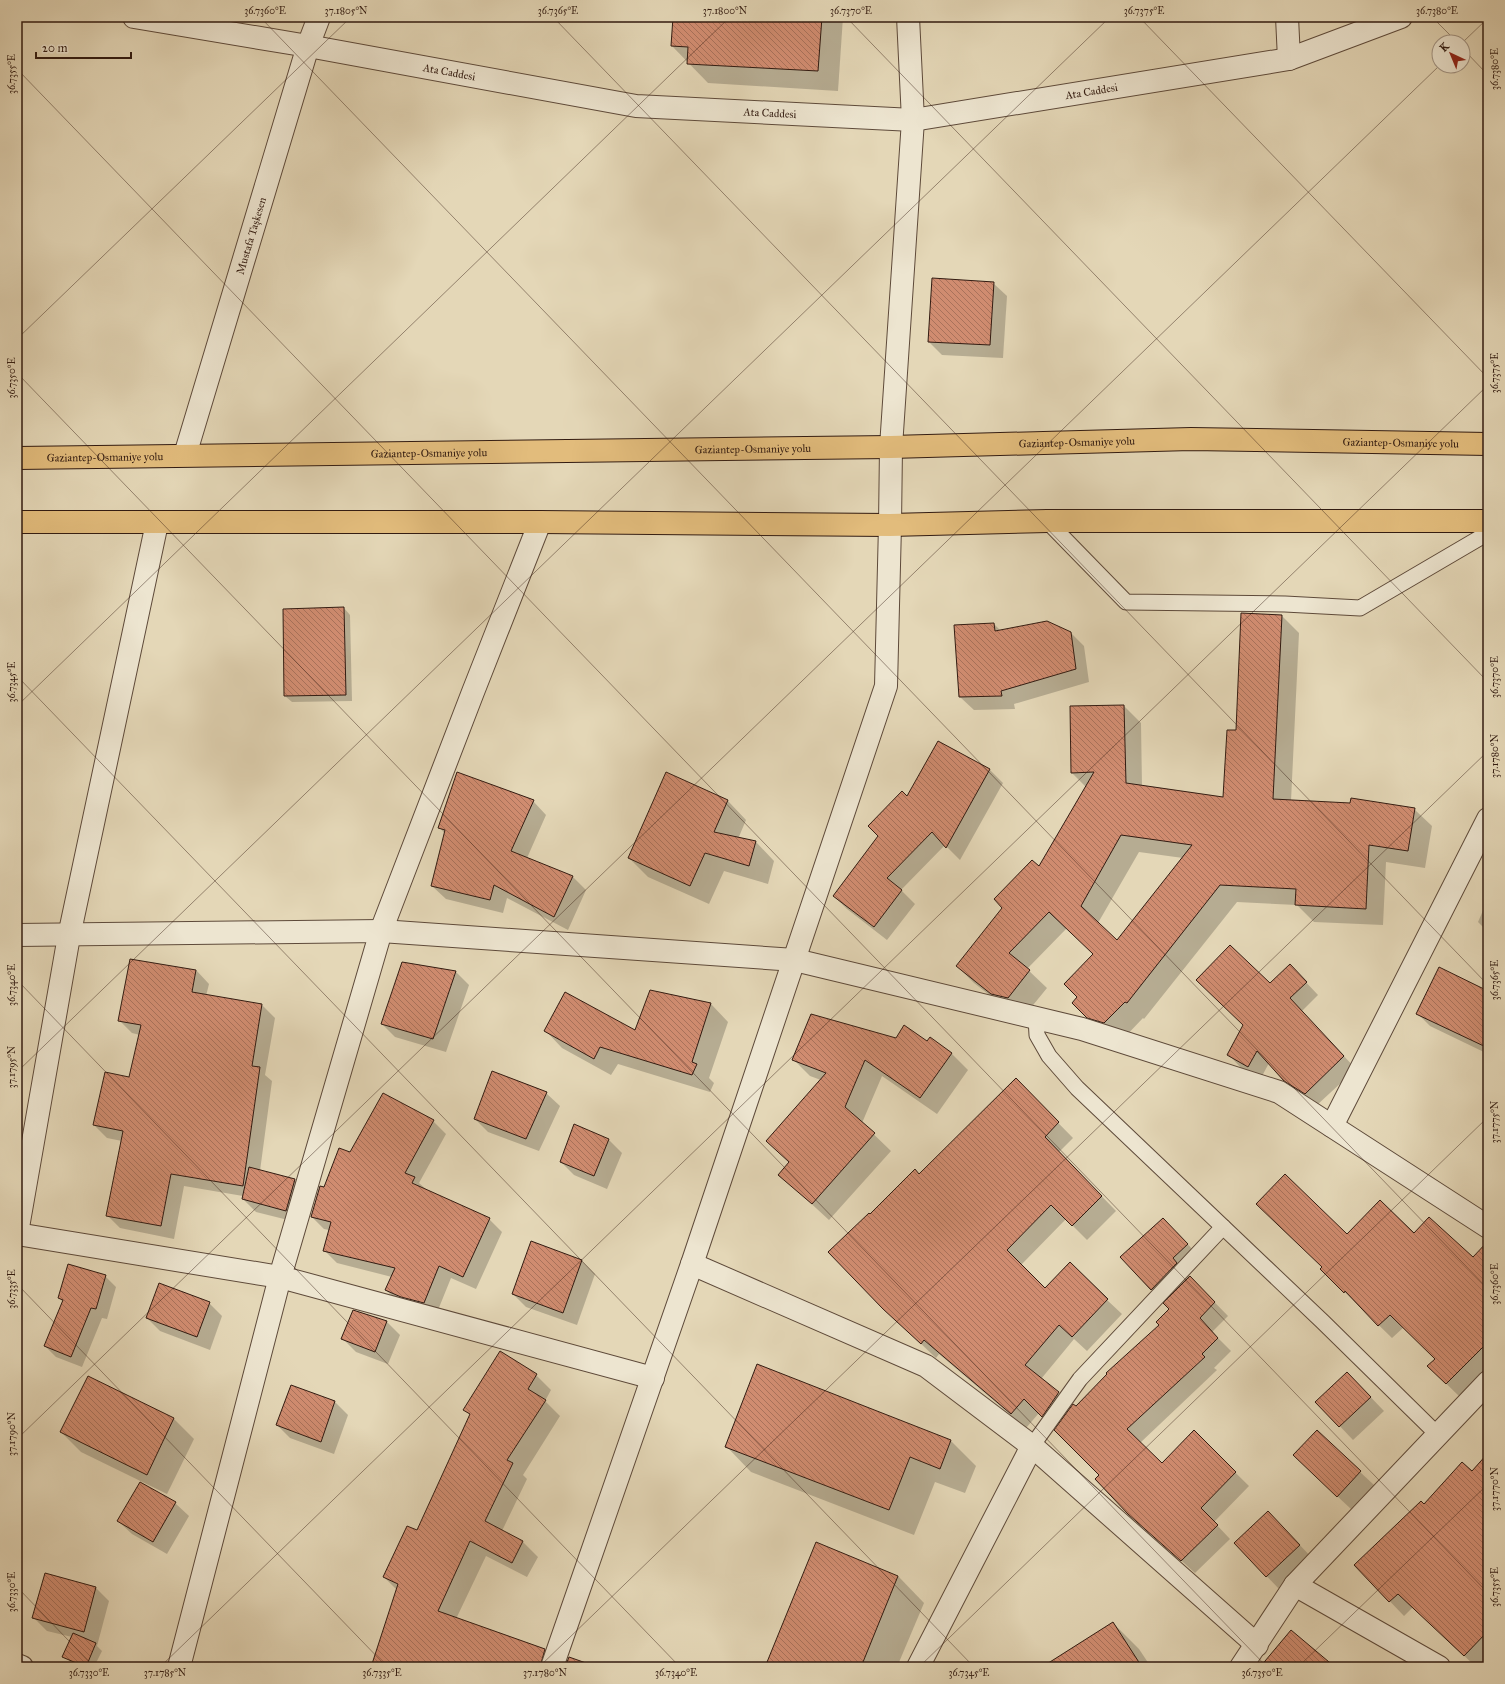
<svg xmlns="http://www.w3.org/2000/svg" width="1505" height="1684" font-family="'IM FELL Great Primer',serif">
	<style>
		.shadow { fill: #0003; fill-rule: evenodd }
		.building { fill: url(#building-back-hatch); stroke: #321b11; fill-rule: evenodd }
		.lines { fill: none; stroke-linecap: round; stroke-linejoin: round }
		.service-casing { stroke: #5e4a3a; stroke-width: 17 }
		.minor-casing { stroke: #5e4a3a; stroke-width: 24 }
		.tertiary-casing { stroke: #5e4a3a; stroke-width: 24 }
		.trunk-casing { stroke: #321b11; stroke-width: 24 }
		.service { stroke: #ede5d0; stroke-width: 15 }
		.minor { stroke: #ede5d0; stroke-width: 22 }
		.tertiary { stroke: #ede5d0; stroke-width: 22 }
		.trunk { stroke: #e2bc7c; stroke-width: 22 }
		.ticks { fill: none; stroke: #321b11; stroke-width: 1; stroke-opacity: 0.45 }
		.labels { text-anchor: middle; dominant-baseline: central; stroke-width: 3; stroke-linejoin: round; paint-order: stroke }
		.street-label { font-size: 11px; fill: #321b11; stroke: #ede5d0 }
		.neatline { fill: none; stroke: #321b11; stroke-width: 1.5 }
		.ticks-label { font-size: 10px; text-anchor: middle; fill: #321b11 }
	</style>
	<defs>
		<pattern id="building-back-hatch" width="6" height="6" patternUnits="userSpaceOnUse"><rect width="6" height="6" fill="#d08c70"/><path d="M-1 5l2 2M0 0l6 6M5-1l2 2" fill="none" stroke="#a9725b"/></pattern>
	</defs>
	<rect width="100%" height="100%" fill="#e4d7b7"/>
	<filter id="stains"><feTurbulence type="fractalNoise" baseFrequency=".005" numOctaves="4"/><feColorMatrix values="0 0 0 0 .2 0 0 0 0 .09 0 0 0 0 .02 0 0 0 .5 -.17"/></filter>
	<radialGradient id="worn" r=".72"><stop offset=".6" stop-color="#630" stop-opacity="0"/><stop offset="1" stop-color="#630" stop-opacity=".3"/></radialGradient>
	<g class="shadow">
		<path d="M674,17H843L838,91L708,83L672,46Z"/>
		<path d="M993,283L1007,296L1003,358L942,355L929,342Z"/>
		<path d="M344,608L350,615L352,701L292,702L285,696Z"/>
		<path d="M1282,616L1299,633L1291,801L1414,809L1432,826L1425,868L1386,862L1383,925L1314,922L1297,905L1237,902L1144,1019L1143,1018L1122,1040L1106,1035L1073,1003L1078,998L1094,955L1067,928L1027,969L1047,988L1025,1015L1010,1011L974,983L957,966L1040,868L1087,788L1072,773L1071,707L1124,706L1141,723L1142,786L1224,798L1237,732ZM1139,852L1183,858L1117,942L1098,923Z"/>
		<path d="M994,624L1001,631L1070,632L1084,646L1089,682L1014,704L1015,709L974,710L960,697Z"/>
		<path d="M939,742L990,770L1003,783L960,860L945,845L901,890L915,904L887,940L847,909L834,896L908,798Z"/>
		<path d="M667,774L728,801L746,820L738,839L756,842L774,861L768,884L724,871L709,904L648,877L629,858Z"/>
		<path d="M533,801L546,815L527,858L573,877L586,890L568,930L507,898L503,913L446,899L432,886L445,834L440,828Z"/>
		<path d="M1488,899V932L1478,922Z"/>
		<path d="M402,963L456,972L469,985L446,1052L395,1037L382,1024Z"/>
		<path d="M196,970L209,984L206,996L262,1005L275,1018L265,1075L272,1081L260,1171L295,1180L308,1194L300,1223L256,1212L243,1199V1196L184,1186L174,1239L120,1228L107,1215L122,1141L107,1138L94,1125L130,1078L140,1035L132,1033L119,1020Z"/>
		<path d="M1302,978L1318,995L1302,1011L1356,1069L1317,1105L1297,1093L1269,1063L1261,1078L1241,1068L1229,1055Z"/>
		<path d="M650,992L711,1004L728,1022L709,1078L714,1083L710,1092L618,1064L611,1075L562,1048L545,1030L635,1031Z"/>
		<path d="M1488,992V1054L1430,1026L1418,1014Z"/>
		<path d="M896,1039L927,1043L951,1053L968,1070L937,1114L882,1076L862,1123L891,1151L829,1220L780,1175L790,1163L767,1141L821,1080L810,1076L793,1059Z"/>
		<path d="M1016,1080L1073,1138L1059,1152L1116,1211L1087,1240L1066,1219L1021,1265L1045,1290L1107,1300L1122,1314L1087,1351L1074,1339L1041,1379L1072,1407H1076L1160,1325L1170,1310L1122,1257L1177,1232L1200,1258L1185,1272L1228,1316L1212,1332L1231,1351L1214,1368L1217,1370L1140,1443L1162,1465L1194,1432L1249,1486L1214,1522L1230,1539L1195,1573L1129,1513L1101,1475L1039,1413L1026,1428L939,1354L936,1358L899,1323L870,1215L919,1175Z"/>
		<path d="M546,1093L560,1106L539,1151L488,1132L475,1119Z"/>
		<path d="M433,1121L446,1134L419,1183L427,1190L489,1219L502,1232L476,1289L451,1278L436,1315L399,1303L386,1290L392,1277L337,1263L324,1250L329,1230L324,1229L312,1217L324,1188L351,1154Z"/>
		<path d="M574,1125L609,1140L622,1153L607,1189L574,1175L561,1162Z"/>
		<path d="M1347,1235H1414L1473,1258L1488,1243V1368L1460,1397L1428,1366L1436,1359L1404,1327L1392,1338L1321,1269Z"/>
		<path d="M582,1261L595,1274L577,1325L526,1307L513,1294Z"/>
		<path d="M105,1276L116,1287L107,1319L102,1318L82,1367L56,1357L45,1346L63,1302L59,1298Z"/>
		<path d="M209,1303L222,1316L210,1350L160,1331L147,1318Z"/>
		<path d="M386,1321L400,1335L388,1364L356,1352L343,1339Z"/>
		<path d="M536,1375L551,1390L545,1401L560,1416L523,1475L527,1479L502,1531L523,1542L538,1557L527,1577L486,1556L456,1619L544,1650L559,1665L558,1667H372L397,1590L384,1577L417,1532L471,1416L464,1410Z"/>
		<path d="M88,1377L174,1419L194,1439L167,1494L81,1452L61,1432Z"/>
		<path d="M291,1386L335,1402L348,1415L334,1454L290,1438L277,1425Z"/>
		<path d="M1360,1386L1384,1411L1353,1440L1317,1402Z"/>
		<path d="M1317,1432L1374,1485L1351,1509L1308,1469Z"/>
		<path d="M951,1441L976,1466L965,1493L935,1482L914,1535L751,1472L726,1446Z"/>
		<path d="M1488,1454V1660L1481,1667H1476L1413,1607L1404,1616L1355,1565L1424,1506L1472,1472Z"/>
		<path d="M175,1503L189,1516L167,1554L132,1534L118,1521Z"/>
		<path d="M1281,1525L1313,1559L1280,1590L1235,1543Z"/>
		<path d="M46,1574L96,1588L109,1601L97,1646L102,1651L94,1667H78L73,1665L67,1658L72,1637L47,1631L33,1617Z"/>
		<path d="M898,1576L924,1603L897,1667H766Z"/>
		<path d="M1113,1623L1139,1649L1151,1667H1044Z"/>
	</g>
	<g class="building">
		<path d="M673,17H822L818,71L687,64L688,47L671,46Z"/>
		<path d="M932,278L994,282L990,345L928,342Z"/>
		<path d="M344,607L346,695L284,696L283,609Z"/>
		<path d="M1241,613L1282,615L1273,799L1350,803L1351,798L1415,808L1408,851L1369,845L1366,909L1295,905L1296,889L1220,885L1127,1003L1125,1002L1104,1023L1087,1018L1072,1003L1077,997L1064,984L1093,954L1049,912L1009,953L1030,970L1008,998L991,994L956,966L1002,908L994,899L1032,860L1039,866L1094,772L1071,773L1070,706L1124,705L1126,783L1223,797L1227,730H1236ZM1121,835L1192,845L1117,940L1081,906Z"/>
		<path d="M1047,621L1071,632L1076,669L1001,691L1002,696L959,697L954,625L994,623L995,631Z"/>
		<path d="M938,741L990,769L946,848L932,832L887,878L902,890L874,927L833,896L878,836L868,826L902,791L907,796Z"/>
		<path d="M457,772L534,800L511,851L573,876L554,917L494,885L490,900L431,886L445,830L438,828Z"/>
		<path d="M666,772L728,800L714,832L756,841L749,866L705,853L690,886L628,858Z"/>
		<path d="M1230,945L1270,983L1290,964L1307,982L1290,998L1344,1056L1305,1094L1284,1081L1257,1051L1248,1067L1227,1055L1243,1025L1196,980Z"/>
		<path d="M130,959L196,970L192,992L262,1004L252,1066L260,1067L243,1186L171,1174L161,1226L106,1216L123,1131L93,1125L105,1072L129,1077L141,1025L118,1021Z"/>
		<path d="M402,962L456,971L433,1039L381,1024Z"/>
		<path d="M1439,967L1488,991V1048L1416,1014Z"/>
		<path d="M650,990L711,1003L692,1062L697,1064L692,1075L600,1047L594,1059L544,1031L565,992L635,1030Z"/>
		<path d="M811,1014L896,1038L904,1025L927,1041L930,1037L952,1053L920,1098L865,1060L845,1107L875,1133L812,1204L778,1175L789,1162L766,1141L826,1073L792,1060Z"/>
		<path d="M492,1071L547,1092L526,1139L474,1119Z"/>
		<path d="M1016,1078L1059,1122L1045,1137L1102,1196L1072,1226L1051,1205L1007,1250L1045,1288L1070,1262L1108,1299L1072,1337L1059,1325L1025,1365L1059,1392L1042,1417L1024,1399L1011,1414L924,1340L921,1344L883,1309L828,1252L869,1213L870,1214L915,1169L919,1174Z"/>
		<path d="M383,1093L434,1120L405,1173L415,1177L412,1183L490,1218L463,1277L439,1266L424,1303L401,1297L385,1290L395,1268L323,1251L331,1222L311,1217L320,1186L324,1187L339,1148L350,1152Z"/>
		<path d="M574,1124L609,1139L594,1176L560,1162Z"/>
		<path d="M249,1167L295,1179L286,1211L242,1199Z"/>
		<path d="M1285,1174L1347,1234L1380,1200L1414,1233L1429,1217L1473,1257L1488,1241V1342L1446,1384L1427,1366L1435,1359L1390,1315L1378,1326L1345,1291L1344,1293L1320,1269L1322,1267L1256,1204Z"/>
		<path d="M1163,1218L1188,1244L1173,1258L1177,1263L1151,1290L1120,1257Z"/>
		<path d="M531,1241L582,1260L563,1313L512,1294Z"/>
		<path d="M68,1264L106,1275L96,1309L91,1308L71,1357L44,1346L63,1300L58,1298Z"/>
		<path d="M1190,1276L1215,1302L1200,1318L1218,1338L1202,1354L1205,1357L1127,1429L1162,1463L1194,1430L1236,1472L1201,1508L1218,1525L1181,1561L1128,1514L1095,1479L1099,1475L1054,1430L1073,1404L1076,1406L1107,1374L1106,1373L1159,1325L1156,1322L1169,1309L1163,1303Z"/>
		<path d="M159,1283L210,1302L197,1337L146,1318Z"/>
		<path d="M353,1310L387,1321L375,1352L341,1339Z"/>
		<path d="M500,1351L537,1374L528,1389L546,1400L507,1460L513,1463L485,1521L523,1541L512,1563L470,1541L438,1611L545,1649L540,1667H371L398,1584L383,1577L407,1526L417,1530L470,1414L463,1410Z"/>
		<path d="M757,1364L951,1440L940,1469L910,1457L889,1510L725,1447Z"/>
		<path d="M1347,1372L1371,1397L1339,1427L1315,1402Z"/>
		<path d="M88,1376L174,1418L147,1475L60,1432Z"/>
		<path d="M291,1385L335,1401L321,1442L276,1425Z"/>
		<path d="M1317,1430L1361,1471L1337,1497L1293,1455Z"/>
		<path d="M1488,1453V1631L1464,1656L1398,1594L1389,1602L1354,1565L1421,1501L1424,1504L1462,1462L1472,1471Z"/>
		<path d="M140,1482L176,1502L153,1542L117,1521Z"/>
		<path d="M1268,1511L1300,1545L1266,1577L1234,1543Z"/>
		<path d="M816,1542L898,1576L861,1667H765Z"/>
		<path d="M45,1573L96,1587L84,1632L32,1618Z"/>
		<path d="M1113,1622L1142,1667H1042Z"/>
		<path d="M1291,1630L1335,1667H1260Z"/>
		<path d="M73,1633L96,1643L86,1667L62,1657Z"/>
		<path d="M569,1657L586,1663L585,1667H565Z"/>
	</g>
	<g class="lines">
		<g class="service-casing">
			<g id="service">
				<path d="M1047,521L1126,602L1285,604L1360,608L1488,533"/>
				<path d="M1036,1018L1037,1035L1049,1056L1077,1088L1323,1322L1438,1435"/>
				<path d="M1032,1446L1080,1379L1223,1227"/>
			</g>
		</g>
		<g class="minor-casing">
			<g id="minor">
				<path d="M1287,17L1289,59"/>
				<path id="s1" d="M185,455L308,46L319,17"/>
				<path d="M1332,1126L1488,819"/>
				<path d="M17,1233L69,936L157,523"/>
				<path d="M17,1234L280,1277L653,1378"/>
				<path d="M692,1264L926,1366L1032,1446L1257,1645"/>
				<path d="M1295,1585L1439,1667"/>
				<path d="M17,1665L22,1667"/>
				<path d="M179,1667L280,1277L381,931L473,692L540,522"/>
				<path d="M552,1667L692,1264L886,686L890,525L891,447L913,120L908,17"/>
				<path d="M918,1667L1032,1446"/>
				<path d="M1241,1667L1295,1585L1488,1382"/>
			</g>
		</g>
		<g class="tertiary-casing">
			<g id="tertiary">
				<path id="s2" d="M134,17L308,46L636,106L913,120L1289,59L1401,17"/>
				<path d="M17,935L381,931L795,960L1082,1029L1279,1092L1488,1227"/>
			</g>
		</g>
		<g class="trunk-casing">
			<g id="trunk">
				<path id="s3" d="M17,458L891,447L1191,439L1488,444"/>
				<path d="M17,522H540L890,525L1047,521H1488"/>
			</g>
		</g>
		<use href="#service" class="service"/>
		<use href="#minor" class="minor"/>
		<use href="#tertiary" class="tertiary"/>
		<use href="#trunk" class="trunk"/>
	</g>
	<path class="ticks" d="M260,17L1488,1289M553,17L1488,985M846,17L1488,682M1139,17L1488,378M1432,17L1457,42M1463,42L1488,18M1463,49L1488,75M17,69L1488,1593M17,339L351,17M17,373L1267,1667M17,676L974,1667M17,706L730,17M17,980L680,1667M17,1072L1110,17M17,1284L387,1667M17,1439L1439,66M17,1587L94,1667M160,1667L1488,385M539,1667L1488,751M919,1667L1488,1117M1298,1667L1488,1484"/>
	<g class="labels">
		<g class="street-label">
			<text stroke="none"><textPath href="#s2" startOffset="320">Ata Caddesi</textPath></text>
			<text stroke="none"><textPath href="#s2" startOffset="968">Ata Caddesi</textPath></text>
			<text stroke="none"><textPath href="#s2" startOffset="644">Ata Caddesi</textPath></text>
			<text stroke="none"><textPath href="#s1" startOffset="229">Mustafa Taşkesen</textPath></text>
			<text stroke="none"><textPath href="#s3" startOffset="1060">Gaziantep-Osmaniye yolu</textPath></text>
			<text stroke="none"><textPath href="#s3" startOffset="1384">Gaziantep-Osmaniye yolu</textPath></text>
			<text stroke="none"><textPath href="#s3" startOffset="736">Gaziantep-Osmaniye yolu</textPath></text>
			<text stroke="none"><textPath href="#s3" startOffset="412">Gaziantep-Osmaniye yolu</textPath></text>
			<text stroke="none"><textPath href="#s3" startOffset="88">Gaziantep-Osmaniye yolu</textPath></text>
		</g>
	</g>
	<rect width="1505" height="1684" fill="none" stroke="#e4d7b7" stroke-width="44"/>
	<g transform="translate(1451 54) rotate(316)"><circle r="19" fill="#ede5d0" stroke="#a29484"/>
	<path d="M0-3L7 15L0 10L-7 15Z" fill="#8f2418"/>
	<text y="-6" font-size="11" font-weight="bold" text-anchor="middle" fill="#321b11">K</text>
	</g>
	<path d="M36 52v6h95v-6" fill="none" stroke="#321b11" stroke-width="2"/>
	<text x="42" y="52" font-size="12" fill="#321b11" stroke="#ede5d0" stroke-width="3" paint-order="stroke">20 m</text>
	<rect x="22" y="22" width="1461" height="1640" class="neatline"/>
	<g class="ticks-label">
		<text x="265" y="14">36.7360°E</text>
		<text x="346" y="14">37.1805°N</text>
		<text x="558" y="14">36.7365°E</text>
		<text x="725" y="14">37.1800°N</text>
		<text x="851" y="14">36.7370°E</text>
		<text x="1144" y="14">36.7375°E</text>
		<text x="1437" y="14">36.7380°E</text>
		<text transform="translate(1494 69) rotate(-90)" y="4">36.7380°E</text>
		<text transform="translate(11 74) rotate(-90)" y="4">36.7355°E</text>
		<text transform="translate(1494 373) rotate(-90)" y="4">36.7375°E</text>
		<text transform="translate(11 378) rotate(-90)" y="4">36.7350°E</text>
		<text transform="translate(1494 677) rotate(-90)" y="4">36.7370°E</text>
		<text transform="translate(11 682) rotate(-90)" y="4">36.7345°E</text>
		<text transform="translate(1494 756) rotate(-90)" y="4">37.1780°N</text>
		<text transform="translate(1494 980) rotate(-90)" y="4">36.7365°E</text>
		<text transform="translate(11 985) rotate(-90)" y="4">36.7340°E</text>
		<text transform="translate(11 1067) rotate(-90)" y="4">37.1795°N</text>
		<text transform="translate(1494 1122) rotate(-90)" y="4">37.1775°N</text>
		<text transform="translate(1494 1284) rotate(-90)" y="4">36.7360°E</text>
		<text transform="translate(11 1289) rotate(-90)" y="4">36.7335°E</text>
		<text transform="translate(11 1434) rotate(-90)" y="4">37.1790°N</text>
		<text transform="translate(1494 1489) rotate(-90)" y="4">37.1770°N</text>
		<text transform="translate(1494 1587) rotate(-90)" y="4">36.7355°E</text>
		<text transform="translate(11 1592) rotate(-90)" y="4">36.7330°E</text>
		<text x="89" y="1676">36.7330°E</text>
		<text x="165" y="1676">37.1785°N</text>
		<text x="382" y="1676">36.7335°E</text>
		<text x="545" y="1676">37.1780°N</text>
		<text x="676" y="1676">36.7340°E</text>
		<text x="969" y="1676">36.7345°E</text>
		<text x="1262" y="1676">36.7350°E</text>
	</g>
	<rect width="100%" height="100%" filter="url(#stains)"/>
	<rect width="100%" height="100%" fill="url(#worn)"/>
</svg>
